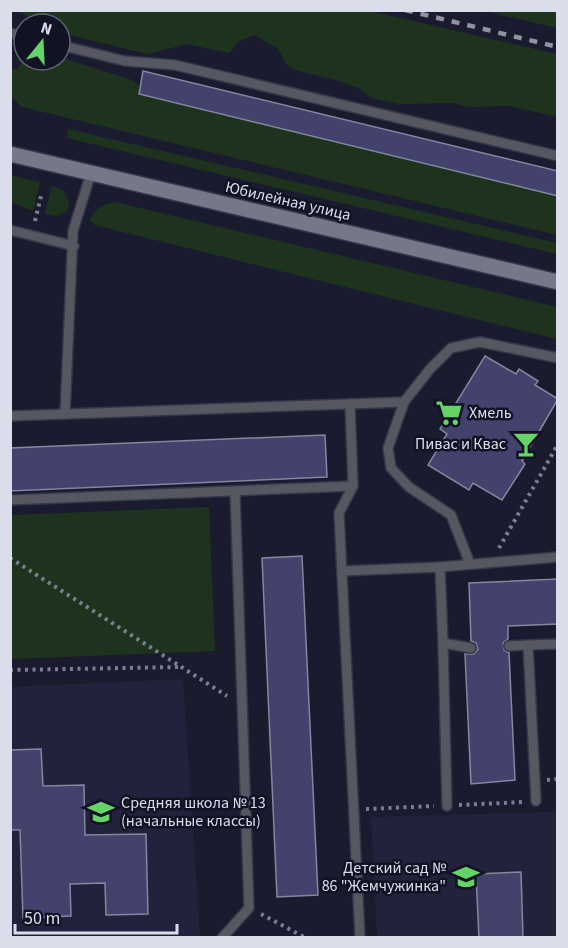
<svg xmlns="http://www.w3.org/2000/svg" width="568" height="948" font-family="'Source Sans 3',sans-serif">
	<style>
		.built { fill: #23223c }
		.green { fill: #1e331e }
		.building { fill: #42426c; stroke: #85869f; stroke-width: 1.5 }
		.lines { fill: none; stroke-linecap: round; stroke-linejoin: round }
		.lane-casing { stroke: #363649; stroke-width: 12 }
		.secondary-casing { stroke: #363649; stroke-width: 18 }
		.path { stroke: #7d7e8f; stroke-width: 4; stroke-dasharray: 3 4.5; stroke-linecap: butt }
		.lane { stroke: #565761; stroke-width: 9 }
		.secondary { stroke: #767788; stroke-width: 15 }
		.rail { stroke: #9091a1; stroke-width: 4.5; stroke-dasharray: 8 8; stroke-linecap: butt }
		.labels { text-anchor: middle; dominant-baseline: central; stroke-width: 5; stroke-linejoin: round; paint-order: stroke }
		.street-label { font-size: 16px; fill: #dcddeb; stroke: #121225 }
		.poi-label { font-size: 16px; fill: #dcddeb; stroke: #121225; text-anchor: start }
	</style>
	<rect width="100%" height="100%" fill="#1b1b2f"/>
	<g class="built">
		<path d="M183,679L200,936L11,937L10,687Z"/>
		<path d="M557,812V937H377L371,817Z"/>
	</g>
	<g class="green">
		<path d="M18,11H370L557,54V117L510,106L468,107L452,103L400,104L374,99L360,89L336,80L294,70L287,65L278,49L255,35L239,41L229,53L187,44L147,54L61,33L60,24H42Z"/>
		<path d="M485,11H557V28Z"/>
		<path d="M24,53V60H60V57L132,80L139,86V94L557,196V235L22,107L11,96L10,68L18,70Z"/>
		<path d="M68,129L557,243V254L67,138Z"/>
		<path d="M10,175L40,182L33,211L11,202Z"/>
		<path d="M52,186L63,190L69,202L67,211L56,216L45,214Z"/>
		<path d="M115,202L557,307V339L94,225L90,219C96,209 103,203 115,202Z"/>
		<path d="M209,507L215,651L11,659V515Z"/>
	</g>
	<g class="building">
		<path d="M143,71L558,171V196L139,94Z"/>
		<path d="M485,356L516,374L519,369L538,381L535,385L558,399L522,461L525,464L502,500L473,483L469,490L428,465L447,434L440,429Z"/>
		<path d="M325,435L327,477L10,491V448Z"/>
		<path d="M302,556L318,895L277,897L262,558Z"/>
		<path d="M558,579V624L508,626V639L503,643L504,650L509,653L515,780L471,784L465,654H474L478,649L476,643L471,641L469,583Z"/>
		<path d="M41,749L43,786L84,785L85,835L146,834L148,914L106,915L105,883L70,884L71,916L23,918L20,830H10V750Z"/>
		<path d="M521,872L523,938H479L476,874Z"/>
	</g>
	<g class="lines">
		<g class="lane-casing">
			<g id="lane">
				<path d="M10,33L24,36"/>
				<path d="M60,45L125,61L175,65L558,156"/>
				<path d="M10,230L74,246"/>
				<path d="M65,414L73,231L91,173"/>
				<path d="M10,416L404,402"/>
				<path d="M353,486L339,513L360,938"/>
				<path d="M10,500L353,486L350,404"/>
				<path d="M470,564L451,515L409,487L391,468L388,448L404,402L430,369L451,348L480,342L558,358"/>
				<path d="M440,567L558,557"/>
				<path d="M342,571L440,567L443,643L471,648"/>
				<path d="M443,643L447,806"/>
				<path d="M509,646L528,645"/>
				<path d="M536,801L528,645L558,644"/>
				<path d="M222,938L249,908L235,491"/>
			</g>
		</g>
		<g class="secondary-casing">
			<path id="secondary" d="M10,154L558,282"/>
		</g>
		<g class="path">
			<path d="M35,221L42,192"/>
			<path d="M499,548L558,444"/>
			<path d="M10,558L227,696"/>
			<path d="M10,670L181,667"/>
			<path d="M547,780L558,779"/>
			<path d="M459,805L524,802"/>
			<path d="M366,809L434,806"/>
			<path d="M261,914L306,938"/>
		</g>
		<use href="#lane" class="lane"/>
		<use href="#secondary" class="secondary"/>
		<path class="rail" d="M405,10L558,47"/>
	</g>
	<defs>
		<g id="supermarket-bare" transform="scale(2.07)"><path d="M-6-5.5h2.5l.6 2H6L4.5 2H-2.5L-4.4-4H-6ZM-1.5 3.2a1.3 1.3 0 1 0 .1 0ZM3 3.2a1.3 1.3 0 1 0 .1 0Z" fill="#65d467" stroke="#121225" stroke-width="2.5" paint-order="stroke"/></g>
		<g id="bar-bare" transform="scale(2.07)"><path d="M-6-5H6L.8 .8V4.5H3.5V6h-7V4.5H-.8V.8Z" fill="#65d467" stroke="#121225" stroke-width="2.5" paint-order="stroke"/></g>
		<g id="school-bare" transform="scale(2.07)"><path d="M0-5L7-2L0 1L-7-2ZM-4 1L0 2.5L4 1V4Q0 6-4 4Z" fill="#65d467" stroke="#121225" stroke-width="2.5" paint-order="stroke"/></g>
	</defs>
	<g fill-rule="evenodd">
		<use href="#supermarket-bare" x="449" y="413"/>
		<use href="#bar-bare" x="526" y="444"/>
		<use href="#school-bare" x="101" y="812"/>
		<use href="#school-bare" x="466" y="877"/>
	</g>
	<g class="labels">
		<g class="street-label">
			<text transform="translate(288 201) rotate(13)">Юбилейная улица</text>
		</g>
		<g class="poi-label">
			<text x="469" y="413">Хмель</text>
			<text x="506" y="444" text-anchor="end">Пивас и Квас</text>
			<text x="121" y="803">Средняя школа № 13<tspan x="121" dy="18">(начальные классы)</tspan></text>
			<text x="446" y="868" text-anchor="end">Детский сад №<tspan x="446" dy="18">86 "Жемчужинка"</tspan></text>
		</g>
	</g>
	<rect width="568" height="948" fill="none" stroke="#dcddeb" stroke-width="24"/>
	<g transform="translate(42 42) rotate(18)"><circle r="28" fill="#121225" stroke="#636374" stroke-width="1.5"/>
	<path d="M0-4.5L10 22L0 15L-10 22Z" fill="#65d467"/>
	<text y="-9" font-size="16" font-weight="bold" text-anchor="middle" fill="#dcddeb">N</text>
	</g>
	<path d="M15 924v9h162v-9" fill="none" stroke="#dcddeb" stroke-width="3"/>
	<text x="24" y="924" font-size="18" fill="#dcddeb" stroke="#121225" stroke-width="4.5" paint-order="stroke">50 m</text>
</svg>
